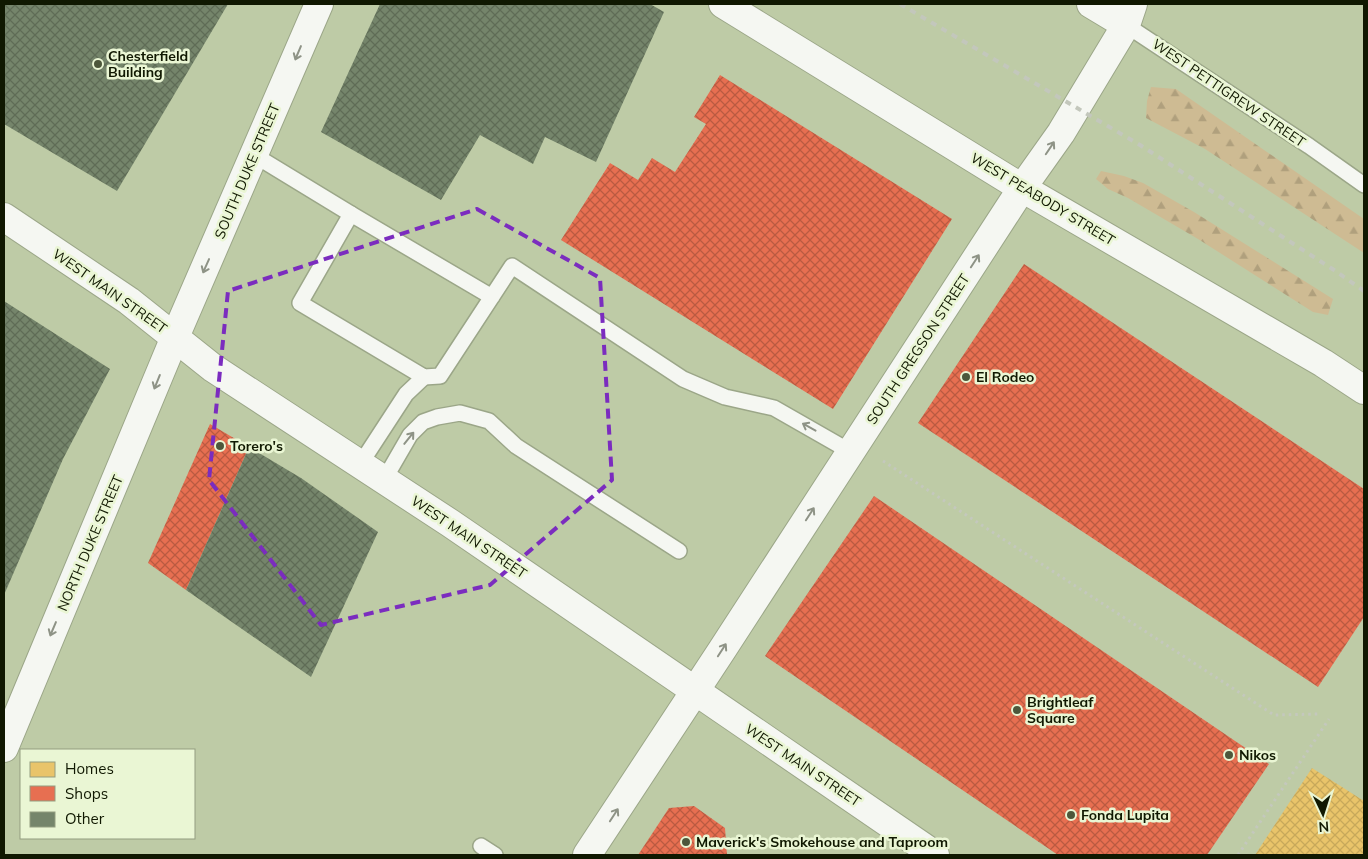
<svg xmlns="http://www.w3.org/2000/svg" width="1368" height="859" font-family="Mulish,sans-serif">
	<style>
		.forest { fill: url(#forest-firs) }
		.homes { fill: url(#homes-cross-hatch) }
		.shops { fill: url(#shops-cross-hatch) }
		.building { fill: url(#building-cross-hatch) }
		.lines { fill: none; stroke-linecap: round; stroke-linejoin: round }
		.lane-casing { stroke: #9ba688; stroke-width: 18 }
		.street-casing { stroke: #9ba688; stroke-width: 30 }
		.secondary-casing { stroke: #9ba688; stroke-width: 30 }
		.path { stroke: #c4c8bd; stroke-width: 3; stroke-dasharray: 2.5 4; stroke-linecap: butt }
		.lane { stroke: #f5f7f2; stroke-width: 15 }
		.street { stroke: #f5f7f2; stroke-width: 28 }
		.secondary { stroke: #f5f7f2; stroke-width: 28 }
		.rail { stroke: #c3c7bc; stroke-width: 4; stroke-dasharray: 6 6; stroke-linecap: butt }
		.oneway { stroke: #8e9386 }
		.marked { fill: none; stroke: #7b2cbf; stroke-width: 4; stroke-dasharray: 10 6; stroke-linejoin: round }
		.poi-dot { fill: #4d573b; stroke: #eaf6d4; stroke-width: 2 }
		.labels { text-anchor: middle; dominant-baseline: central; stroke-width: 5; stroke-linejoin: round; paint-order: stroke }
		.poi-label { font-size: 14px; font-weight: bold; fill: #101801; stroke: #eaf6d4; text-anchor: start }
		.street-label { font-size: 14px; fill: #101801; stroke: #eaf6d4 }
	</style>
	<defs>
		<pattern id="forest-firs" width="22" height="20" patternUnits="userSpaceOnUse" patternTransform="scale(1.25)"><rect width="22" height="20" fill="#cebb93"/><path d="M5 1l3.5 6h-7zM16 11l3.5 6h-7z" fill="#b0a07d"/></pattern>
		<pattern id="homes-cross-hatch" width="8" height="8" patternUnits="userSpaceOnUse" patternTransform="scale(1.25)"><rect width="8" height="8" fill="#e9c46a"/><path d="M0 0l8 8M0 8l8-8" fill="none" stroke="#c7a85a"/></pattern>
		<pattern id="shops-cross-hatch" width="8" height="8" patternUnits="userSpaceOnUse" patternTransform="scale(1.25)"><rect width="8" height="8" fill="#e76f51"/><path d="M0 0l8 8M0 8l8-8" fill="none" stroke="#ba5a41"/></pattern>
		<pattern id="building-cross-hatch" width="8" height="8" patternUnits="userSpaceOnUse" patternTransform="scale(1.25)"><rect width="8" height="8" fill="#75856b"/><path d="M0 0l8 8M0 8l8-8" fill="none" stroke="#5f6c56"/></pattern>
	</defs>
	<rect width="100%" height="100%" fill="#becba6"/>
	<g class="forest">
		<path d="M1151,87L1176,89L1364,219V253L1205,149L1146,118L1147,101Z"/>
		<path d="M1101,171L1124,176L1143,183L1194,212L1333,299L1328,315L1313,312L1198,239L1128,198L1108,189L1096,179Z"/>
	</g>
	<path class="homes" d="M1312,768L1364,801V855H1255Z"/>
	<g class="shops">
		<path d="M720,75L952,219L833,409L561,240L610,163L638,180L652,158L675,172L706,124L694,117Z"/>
		<path d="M1024,264L1364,489V617L1318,687L918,423Z"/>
		<path d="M210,424L249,447L186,590L148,563Z"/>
		<path d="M874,496L1269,764L1207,855H1058L765,656Z"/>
		<path d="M694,806L725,828L727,855H638L669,808Z"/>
	</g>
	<g class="building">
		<path d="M4,4H228L117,191L4,124Z"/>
		<path d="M380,4H650L664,12L596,162L545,137L533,164L480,135L441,200L321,132Z"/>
		<path d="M4,301L110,369L63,459L4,595Z"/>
		<path d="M249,447L301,478L378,532L311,677L186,590Z"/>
	</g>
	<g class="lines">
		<g class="lane-casing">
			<g id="lane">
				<path d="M1126,25L1309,146L1364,185"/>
				<path d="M254,155L351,214"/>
				<path d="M492,297L351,214L300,303L424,377L440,376L512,266L683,379L725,397L774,408L851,452"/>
				<path d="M361,463L406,394L424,377"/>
				<path d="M384,480L410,435L423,422L437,417L460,413L489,421L516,446L679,551"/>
				<path d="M481,846L495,855"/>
			</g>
		</g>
		<g class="street-casing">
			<path id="street" d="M1091,4L1126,25"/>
		</g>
		<g class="secondary-casing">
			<g id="secondary">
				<path d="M723,4L1022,188L1323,363L1364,390"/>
				<path d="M4,217L129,301L213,368L450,523L935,855"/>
				<path d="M4,748L175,337L319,4"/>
				<path d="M587,855L722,650L1022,188L1061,133L1126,25L1133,4"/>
			</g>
		</g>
		<g class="path">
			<path d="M883,461L1274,715L1319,714"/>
			<path d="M1238,855L1329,719"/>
		</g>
		<use href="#lane" class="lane"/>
		<use href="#street" class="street"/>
		<use href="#secondary" class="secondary"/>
		<path class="rail" d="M900,4L1140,145L1334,270L1364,291"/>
	</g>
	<defs><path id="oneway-shaft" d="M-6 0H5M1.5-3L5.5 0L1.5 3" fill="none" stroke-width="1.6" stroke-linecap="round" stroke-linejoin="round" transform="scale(1.25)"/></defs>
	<g class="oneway">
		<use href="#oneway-shaft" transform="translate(298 53) rotate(113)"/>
		<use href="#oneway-shaft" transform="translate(1050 148) rotate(-56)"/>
		<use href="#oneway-shaft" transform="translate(975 261) rotate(-57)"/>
		<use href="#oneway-shaft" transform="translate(206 266) rotate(114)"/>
		<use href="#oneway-shaft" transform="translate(157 382) rotate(112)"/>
		<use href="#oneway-shaft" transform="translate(809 427) rotate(-151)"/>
		<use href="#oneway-shaft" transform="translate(409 438) rotate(-51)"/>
		<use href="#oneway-shaft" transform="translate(810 514) rotate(-57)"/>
		<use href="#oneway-shaft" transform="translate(53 629) rotate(113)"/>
		<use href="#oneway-shaft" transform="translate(722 650) rotate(-57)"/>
		<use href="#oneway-shaft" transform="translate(614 815) rotate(-57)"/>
	</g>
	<path class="marked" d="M477,209L600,278L612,480L490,585L321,625L209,480L228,291Z"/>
	<g class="poi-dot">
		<circle cx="98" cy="64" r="5"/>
		<circle cx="966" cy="377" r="5"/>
		<circle cx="220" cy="446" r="5"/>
		<circle cx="1017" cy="710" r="5"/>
		<circle cx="1229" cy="755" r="5"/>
		<circle cx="1071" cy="815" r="5"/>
		<circle cx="686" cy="842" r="5"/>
	</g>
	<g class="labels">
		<g class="poi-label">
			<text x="108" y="56">Chesterfield<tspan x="108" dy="16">Building</tspan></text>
			<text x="976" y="377">El Rodeo</text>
			<text x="230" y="446">Torero's</text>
			<text x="1027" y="702">Brightleaf<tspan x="1027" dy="16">Square</tspan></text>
			<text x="1239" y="755">Nikos</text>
			<text x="1081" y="815">Fonda Lupita</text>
			<text x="696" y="842">Maverick's Smokehouse and Taproom</text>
		</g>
		<g class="street-label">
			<text transform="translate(1229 93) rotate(34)">WEST PETTIGREW STREET</text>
			<text transform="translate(247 171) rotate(-67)">SOUTH DUKE STREET</text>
			<text transform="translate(1043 199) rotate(31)">WEST PEABODY STREET</text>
			<text transform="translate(110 291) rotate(35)">WEST MAIN STREET</text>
			<text transform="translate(918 349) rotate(-57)">SOUTH GREGSON STREET</text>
			<text transform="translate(469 537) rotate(34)">WEST MAIN STREET</text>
			<text transform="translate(90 543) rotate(-67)">NORTH DUKE STREET</text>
			<text transform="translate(803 765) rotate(34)">WEST MAIN STREET</text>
		</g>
	</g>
	<rect width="1368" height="859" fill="none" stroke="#101801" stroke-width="10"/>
	<rect x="20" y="749" width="175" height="90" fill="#eaf6d4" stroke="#939d80"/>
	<rect x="30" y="762" width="25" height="15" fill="#e9c46a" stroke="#939d80"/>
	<text x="65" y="774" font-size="15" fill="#101801">Homes</text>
	<rect x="30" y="786" width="25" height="15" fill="#e76f51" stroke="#939d80"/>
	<text x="65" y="799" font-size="15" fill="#101801">Shops</text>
	<rect x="30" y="812" width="25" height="15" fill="#75856b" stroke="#939d80"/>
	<text x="65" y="824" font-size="15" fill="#101801">Other</text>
	<g transform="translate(1323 814) rotate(176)" stroke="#eaf6d4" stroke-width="4" paint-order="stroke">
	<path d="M0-4L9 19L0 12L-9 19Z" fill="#101801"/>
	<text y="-8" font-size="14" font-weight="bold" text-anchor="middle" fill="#101801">N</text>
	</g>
</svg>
